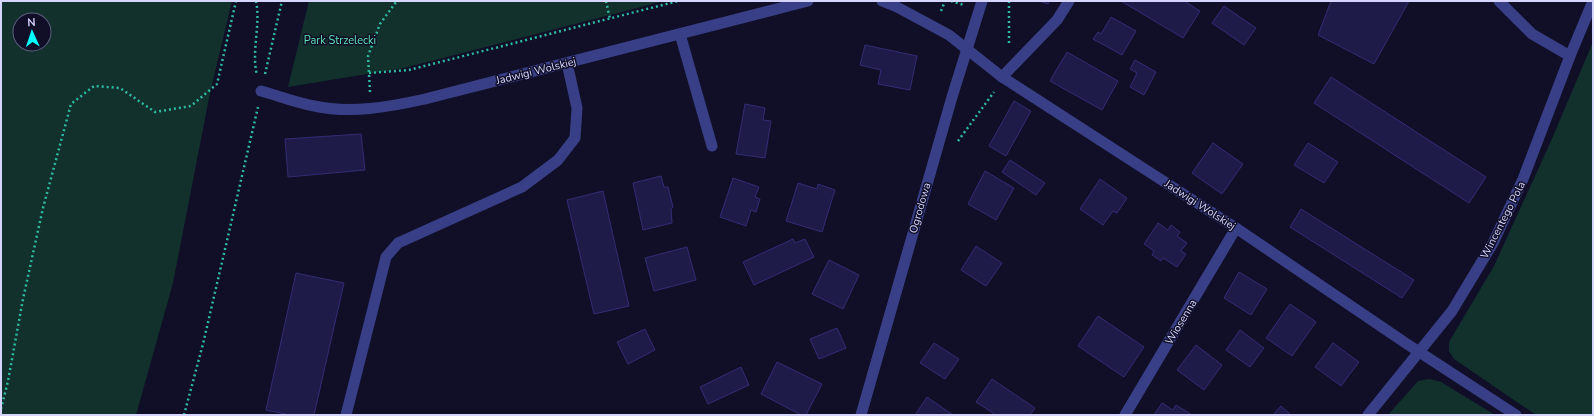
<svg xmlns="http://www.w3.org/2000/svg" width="1594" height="416" font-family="'Nunito Sans',sans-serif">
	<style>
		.green { fill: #12312d; fill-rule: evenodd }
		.building { fill: #1f1b49; stroke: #332c75 }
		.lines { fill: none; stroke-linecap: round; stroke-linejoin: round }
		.path { stroke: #2dbba3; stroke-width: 2.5; stroke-dasharray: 2 3; stroke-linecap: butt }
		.service { stroke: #393f87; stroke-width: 11 }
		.minor { stroke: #393f87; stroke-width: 11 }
		.labels { text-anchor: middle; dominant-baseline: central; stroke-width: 3; stroke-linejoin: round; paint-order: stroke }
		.park-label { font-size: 11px; fill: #5ee2b3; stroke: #100f27 }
		.street-label { font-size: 11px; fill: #d5d5ff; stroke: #100f27 }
	</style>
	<rect width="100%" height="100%" fill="#100f27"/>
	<g class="green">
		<path d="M1,1H232L210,93L173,283L136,415H1ZM20,20H44V44H20Z"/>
		<path d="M309,1H664L404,68L288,87Z"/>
		<path d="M1593,42V415H1536L1454,359L1449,351V342L1494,266L1551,141Z"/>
		<path d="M1429,379L1441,382L1495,415H1388L1418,381Z"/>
	</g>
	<g class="building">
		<path d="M1039,1H1049L1048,4Z"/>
		<path d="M1121,1H1184L1200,11L1183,38Z"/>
		<path d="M1331,1H1409L1374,64L1318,35Z"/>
		<path d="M1224,6L1256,28L1244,45L1212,23Z"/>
		<path d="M1111,17L1136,31L1122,55L1093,39L1098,32L1101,34Z"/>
		<path d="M865,45L917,56L910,90L878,84L881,70L860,65Z"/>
		<path d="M1067,52L1118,81L1102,110L1050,81Z"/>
		<path d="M1135,60L1156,72L1144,95L1130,87L1137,73L1130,69Z"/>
		<path d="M1331,77L1486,177L1469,203L1314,103Z"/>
		<path d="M1014,101L1031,111L1006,156L989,146Z"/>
		<path d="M745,104L765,108L763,120L771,121L765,158L736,154Z"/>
		<path d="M361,134L365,170L288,177L285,139Z"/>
		<path d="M1213,143L1243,164L1222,194L1192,173Z"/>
		<path d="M1308,143L1338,162L1324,183L1294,165Z"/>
		<path d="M1010,160L1045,183L1036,195L1002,172Z"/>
		<path d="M985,171L1014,188L996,220L968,204Z"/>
		<path d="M661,176L664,187H668L673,207L671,209L672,223L643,230L633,183Z"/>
		<path d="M733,178L759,187L755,197L760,199L756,212L751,210L746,226L720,217Z"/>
		<path d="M1100,179L1127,198L1117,213L1113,211L1103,225L1080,209Z"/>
		<path d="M798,183L817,189L818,184L835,190L822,232L786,221Z"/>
		<path d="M603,191L629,306L594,314L567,200Z"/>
		<path d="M1301,209L1414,280L1402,298L1290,227Z"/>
		<path d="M1158,223L1168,230L1171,225L1180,232L1177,236L1187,243L1181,251L1186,254L1177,267L1163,258L1161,261L1152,255L1154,251L1144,244Z"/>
		<path d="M793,239L795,243L805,239L814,257L754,285L743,262Z"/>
		<path d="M976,246L1002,263L986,286L961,270Z"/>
		<path d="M687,247L696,280L654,291L645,258Z"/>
		<path d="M829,260L859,275L843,309L812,294Z"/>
		<path d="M1239,272L1267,289L1251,315L1224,298Z"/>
		<path d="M296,273L344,283L314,415H290L266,410Z"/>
		<path d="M1290,304L1316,322L1292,356L1266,338Z"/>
		<path d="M1098,316L1144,347L1124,377L1078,346Z"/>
		<path d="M837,328L846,348L819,359L810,339Z"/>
		<path d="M645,329L655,350L628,364L617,342Z"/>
		<path d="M1240,330L1264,348L1250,367L1226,350Z"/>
		<path d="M934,343L959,359L945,379L920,363Z"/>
		<path d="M1333,343L1359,362L1341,386L1315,367Z"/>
		<path d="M1196,345L1222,365L1204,390L1177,370Z"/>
		<path d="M777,362L822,384L806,415H801L761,394Z"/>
		<path d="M741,367L749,385L708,404L700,387Z"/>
		<path d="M992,379L1035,408L1030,415H996L976,402Z"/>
		<path d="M927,397L953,415H915Z"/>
		<path d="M1162,403L1173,410L1176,405L1192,415H1154Z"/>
		<path d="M1281,406L1291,415H1273Z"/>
	</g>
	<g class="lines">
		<g class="path">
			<path d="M256,1C261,25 251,51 257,75"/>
			<path d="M606,1L610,19"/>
			<path d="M951,1L964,5"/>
			<path d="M1009,1V46"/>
			<path d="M941,11L945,1"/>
			<path d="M369,73L409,70L678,1"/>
			<path d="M265,74L282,1"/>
			<path d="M370,92L368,56L380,24L396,2L399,1"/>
			<path d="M958,141L994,92"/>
			<path d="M1,409L8,381L23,299L43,208L71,104L94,86L120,88L155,112L191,106L217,84L236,1"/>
			<path d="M184,415L203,344L258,107"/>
		</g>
		<g class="service">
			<path d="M1499,1L1532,34L1570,56"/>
			<path d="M680,34L712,146"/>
			<path d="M1002,77L1057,20L1069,1"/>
			<path d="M346,415L386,257L398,243L522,187L558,160L575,138L577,108L567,63"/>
		</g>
		<g class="minor">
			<path d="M882,1L897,7L949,35L1002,77L1236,228L1407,344L1516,415"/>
			<path d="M261,91C279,96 297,103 314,106C351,114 389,107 425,99L808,1"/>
			<path d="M861,415L952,97L982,1"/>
			<path d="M1125,415L1236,228"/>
			<path d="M1368,415L1452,311L1493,243L1523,179L1570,56L1593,1"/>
		</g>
	</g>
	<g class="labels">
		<g class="park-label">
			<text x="340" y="40">Park Strzelecki</text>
		</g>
		<g class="street-label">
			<text transform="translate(536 71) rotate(-14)">Jadwigi Wolskiej</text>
			<text transform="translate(1200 205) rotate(33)">Jadwigi Wolskiej</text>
			<text transform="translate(920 208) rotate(-74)">Ogrodowa</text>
			<text transform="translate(1503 220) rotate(-63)">Wincentego Pola</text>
			<text transform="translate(1181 322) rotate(-59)">Wiosenna</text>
		</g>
	</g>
	<rect width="1594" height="416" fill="none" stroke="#d5d5ff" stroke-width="4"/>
	<g transform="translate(32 32) rotate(357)"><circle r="19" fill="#100f27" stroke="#5f5e7d"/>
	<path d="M0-3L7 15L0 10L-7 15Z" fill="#01fffc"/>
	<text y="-6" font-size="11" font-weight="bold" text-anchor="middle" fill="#d5d5ff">N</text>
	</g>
</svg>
